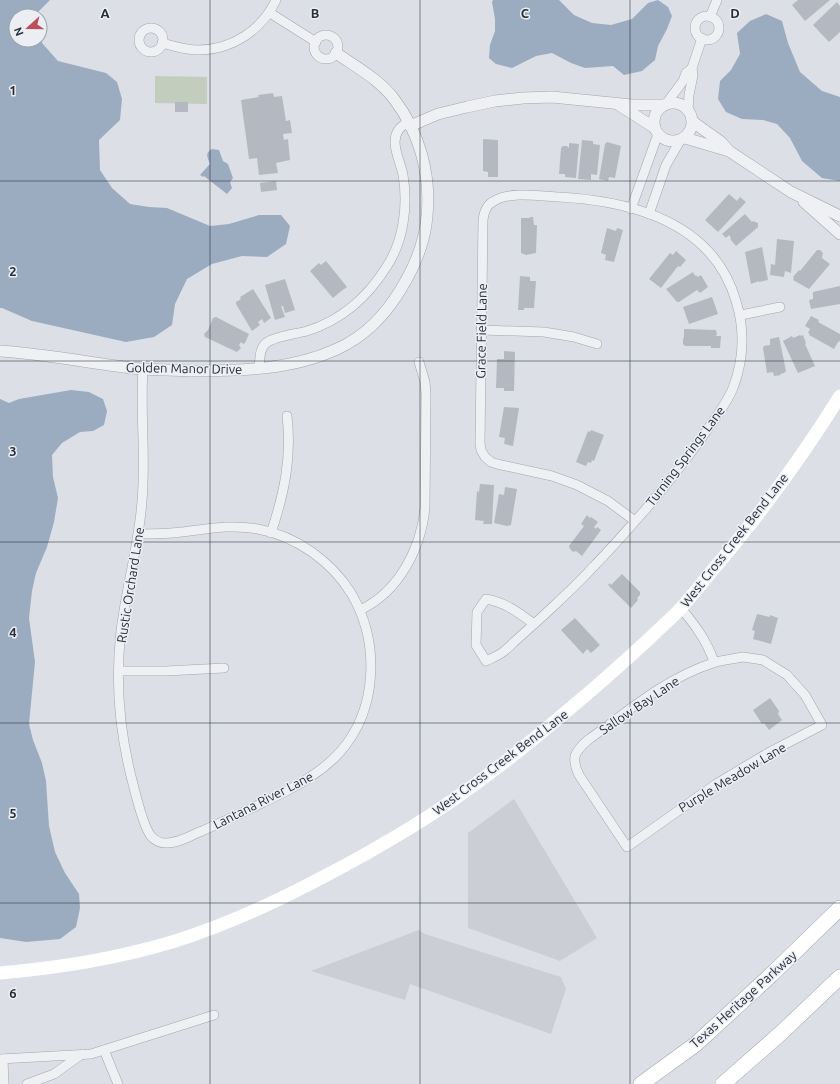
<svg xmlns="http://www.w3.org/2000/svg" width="840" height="1084" font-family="Ubuntu,sans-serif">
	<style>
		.built { fill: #cbced5 }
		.green { fill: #c2cdbe }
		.water { fill: #9bacc1 }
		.building { fill: #b4b9c1 }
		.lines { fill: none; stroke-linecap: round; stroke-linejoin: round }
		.minor-casing { stroke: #a2a6ae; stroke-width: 10 }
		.tertiary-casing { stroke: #a2a6ae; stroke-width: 12 }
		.primary-casing { stroke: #9da4af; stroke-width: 16 }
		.minor { stroke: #eff0f3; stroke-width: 9 }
		.tertiary { stroke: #eff0f3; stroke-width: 11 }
		.secondary { stroke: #fff; stroke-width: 13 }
		.primary { stroke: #fff; stroke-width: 15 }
		.grid { fill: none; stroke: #282e39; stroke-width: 1; stroke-opacity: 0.55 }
		.labels { text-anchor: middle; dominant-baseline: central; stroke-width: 3; stroke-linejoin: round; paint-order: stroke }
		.street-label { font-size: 13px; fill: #282e39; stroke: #ebeef3 }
		.grid-label { font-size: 13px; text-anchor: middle; font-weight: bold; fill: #282e39; stroke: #ebeef3; stroke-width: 3; stroke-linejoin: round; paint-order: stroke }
	</style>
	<rect width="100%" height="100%" fill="#dcdfe5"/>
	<g class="built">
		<path d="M514,799L597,938L560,961L468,928V833Z"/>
		<path d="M419,930L425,934L561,977L566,989L551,1034L410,984L405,1000L311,971Z"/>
	</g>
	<path class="green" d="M155,76L207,77V104L155,103Z"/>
	<g class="water">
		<path d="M0,0H50L37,13L38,16H16V40H40V30L42,43L58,61L106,73L117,82L122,99L120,120L99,140L100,170L112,188L130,204L149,207L167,208L210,226L229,224L259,215H281L290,226L286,244L267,257L242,256L212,264L187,279L175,304L172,325L154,337L126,342L32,321L2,308H0Z"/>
		<path d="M493,0H559L574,15L592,23L611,25L632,19L648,3L658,0L668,7L672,16L667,29L658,46L655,60L642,71L624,75L613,66L585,68L571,63L552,53L536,56L512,68L496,64L489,58L490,45L495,31V19L492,2Z"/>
		<path d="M766,14L782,21L788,43L800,72L822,91L840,97V181L822,178L802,161L790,138L777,124L763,120L742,119L726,112L718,99L720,81L731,70L740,54L737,33L750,21Z"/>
		<path d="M212,149L219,150L223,161L228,164L233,178L230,182L232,188L227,194L204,176L203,177L200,175L210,164C208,158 204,153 212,149Z"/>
		<path d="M71,390L89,392L103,399L107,411L104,425L93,431L80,432L62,443L52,455L53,477L58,498L54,522L47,547L36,573L32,591L29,618L35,662L29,724L33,740L42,763L46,781L49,826L55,852L65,873L79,894L80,908L76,927L60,939L26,942L0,938V399L9,403L19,399Z"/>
	</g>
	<g class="building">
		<path d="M798,0H830L805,21L792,5Z"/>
		<path d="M837,2L840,6V32L829,42L813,25Z"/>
		<path d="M273,93L274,97L282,96L286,121L290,120L292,133L283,134L284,140L288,139L290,160L276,163L278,173L259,175L257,158L249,159L241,100L259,97L258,95Z"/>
		<rect x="175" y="102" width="13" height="10"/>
		<path d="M483,139L498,140V177H488V172L483,171Z"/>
		<path d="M582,140L593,141V144L600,145L597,175L591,174V180L578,179Z"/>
		<path d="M607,142L621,146L615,178L609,177L608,181L599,179L605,144Z"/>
		<path d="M569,143L579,144L576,178L565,177V174H559L561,148L563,146H567L569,148Z"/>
		<path d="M276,181L277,190L261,192L260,183Z"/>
		<path d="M729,194L737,201L740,197L746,202L718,232L705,220Z"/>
		<path d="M745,214L752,222L753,221L758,223V227L736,246L730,239L731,238L729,235L726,238L722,234Z"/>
		<path d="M530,217H533L534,225H537L536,253L526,255L521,253V218H530Z"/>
		<path d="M607,228L616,231L617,228L623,230L614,262L605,260L606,255L601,253Z"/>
		<path d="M777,239L794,241L791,273L785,271L784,277L770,275L771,264L775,265Z"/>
		<path d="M762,247L768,280L759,282V281L751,284L745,252Z"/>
		<path d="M817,250H820L823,253L822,258L830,264L809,289L793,280L794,278L793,277L799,270L800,271Z"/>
		<path d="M676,251L686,260L680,267L678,266L661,288L649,279L670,253L673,255Z"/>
		<path d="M326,261L347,287L340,292L333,298L310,271L319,263L321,265Z"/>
		<path d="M693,272L695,276L696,275L698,277L701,275L708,287L700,293L697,290L679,302H677L666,289Z"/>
		<path d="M520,276L530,277V281H536L534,308H524V310H518Z"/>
		<path d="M285,279L295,310L285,313L283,306H281L285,317L275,320L265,285Z"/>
		<path d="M840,286V304L811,309L809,300L813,299V292Z"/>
		<path d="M253,289L271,318L264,323L262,319L258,322L260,325L252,331L236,304V302L241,299L240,297Z"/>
		<path d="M712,297L718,314L689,324L683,307Z"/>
		<path d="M811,316L819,320L818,322L840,334V341L838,342L834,349L809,335L810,334L808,333L810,329L805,326Z"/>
		<path d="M216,317L249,334L245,343L243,344L241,342L239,345L241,348L237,352L205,337L204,334L208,330L213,318Z"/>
		<path d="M684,329L716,330L717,335L715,336H721L720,348H711V346H685L683,344V339L684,337Z"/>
		<path d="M800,335L801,336L803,335L806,343L805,344L815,366L798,373L783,341L792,336L793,338Z"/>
		<path d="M779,337L786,371L784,373L780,374L781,375L774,376L773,372L767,373L763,348L764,346L770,345V339Z"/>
		<path d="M504,351L515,352L514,391H504V388H496L497,359H504Z"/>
		<path d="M504,407L519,408L513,446L504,444L505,438L499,437Z"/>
		<path d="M591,430L604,435L594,461L592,460L591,463L588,462L586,466L576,462L588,431L590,432Z"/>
		<path d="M480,484L494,485L492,524H483L484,521L475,520L477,491L479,492Z"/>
		<path d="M505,487L517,489L511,525L507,526L494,523L499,494L504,495Z"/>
		<path d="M587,515L590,518L591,517L598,522L594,527L596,529L597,527L601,530L582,556L576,551L573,552L570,549L569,546L584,526L581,524Z"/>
		<path d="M622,574L640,592V595L637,598L638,600L631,608L608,585L610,583L611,585Z"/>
		<path d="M757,614L770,617V615L778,618L771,644L753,639L755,631L752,630Z"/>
		<path d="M575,618L600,645L591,653L587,649L583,654L561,630Z"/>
		<path d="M770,698L779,711L778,714L782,720L769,730L764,723L762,724L753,710Z"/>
	</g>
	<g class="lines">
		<g class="minor-casing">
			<g id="minor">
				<path d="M270,13L316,42"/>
				<circle cx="707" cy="28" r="12"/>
				<path d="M710,17L717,0"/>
				<circle cx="151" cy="40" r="12"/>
				<circle cx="326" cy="47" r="12"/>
				<path d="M162,43C174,46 185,50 198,50C232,50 262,30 276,0"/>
				<path d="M666,104L683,81L686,73L692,68"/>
				<path d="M688,110L689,95L693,75L692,68L702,38"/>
				<path d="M631,209L658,134"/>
				<path d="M649,214L666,165L680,141"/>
				<path d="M741,315L780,307"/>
				<path d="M481,330L544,332L574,337L597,344"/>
				<path d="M259,369C260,360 259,349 266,343C275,336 296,334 307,331C342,320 368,297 387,266C404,240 408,205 403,175C401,164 395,153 395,142C395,133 399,127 407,123L410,126"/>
				<path d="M271,533C284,494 292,458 287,416"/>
				<path d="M138,534C153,534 167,534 182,532C208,529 232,524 258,529C296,536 331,561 351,593C380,642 378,709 340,752C331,762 321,770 310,777C295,788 278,795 262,803C242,813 222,822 202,831C191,835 178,844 165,843C160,843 154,840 151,836C144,828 136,796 133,784C120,735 115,682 121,631C126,588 139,545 142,501C146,457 140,413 143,369"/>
				<path d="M681,608C695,625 707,641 714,662"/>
				<path d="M360,610C399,592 421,548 425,508L426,394L425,382L419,362"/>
				<path d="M534,624C519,613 505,602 486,599L477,612L476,645L486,661C490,659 495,657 500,654C505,651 510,646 514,642C524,633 534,624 543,616C560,600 578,584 593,567C611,549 628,529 645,510C667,484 688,458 707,430C716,417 727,403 733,388C744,359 745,330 736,301C713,222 632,201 559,197C540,196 510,191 494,201C486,205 484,212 483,220L480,443L481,450L485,457L491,462L497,464L552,476L577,485L608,501L635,521"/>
				<path d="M743,657L763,660L787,675L805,695L822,725L768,753L716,784L627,847L579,775C571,758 574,752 588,740C627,712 666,678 713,663C722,660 733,659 743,657Z"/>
				<path d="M119,671H166L224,668"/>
				<path d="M104,1050L118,1084"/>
				<path d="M0,1059L91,1054L214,1015"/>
				<path d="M3,1059L4,1084"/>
				<path d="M27,1084L54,1074L82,1054"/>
			</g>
		</g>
		<g class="tertiary-casing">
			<g id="tertiary">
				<circle cx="673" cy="122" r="19"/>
				<path d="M619,105L655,128"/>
				<path d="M693,122L721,142L729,151L791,192L840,216"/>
				<path d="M410,126L438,114L467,107L495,101L523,98L552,97L632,105H664"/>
				<path d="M685,138L729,151"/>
				<path d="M804,202L840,234"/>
				<path d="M0,351C47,354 94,364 141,369C157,370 174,370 191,371C240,371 292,370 337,349C364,337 386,314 401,289C415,266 425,243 427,216C431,175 420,133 394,99C380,80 356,67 336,53"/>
			</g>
		</g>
		<g class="primary-casing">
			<g id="primary">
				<path d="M641,1084L696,1044L771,975L840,908"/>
				<path d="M723,1084L781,1033L840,977"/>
			</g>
		</g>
		<use href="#minor" class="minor"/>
		<use href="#tertiary" class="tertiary"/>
		<path class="secondary" d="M0,973C58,968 115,959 172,942C224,926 274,903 323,877C352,862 382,845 410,828C466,794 518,753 567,711C596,687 624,662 651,637C661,627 672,618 681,608C692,596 702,583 712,571C759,516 802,457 840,396"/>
		<use href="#primary" class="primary"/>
	</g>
	<path class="grid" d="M210,0V1084M420,0V1084M630,0V1084M0,181H840M0,361H840M0,542H840M0,723H840M0,903H840"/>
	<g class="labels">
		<g class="street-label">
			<text transform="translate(481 331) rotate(-89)">Grace Field Lane</text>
			<text transform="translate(184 368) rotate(1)">Golden Manor Drive</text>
			<text transform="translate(685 456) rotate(-53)">Turning Springs Lane</text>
			<text transform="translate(734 540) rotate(-52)">West Cross Creek Bend Lane</text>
			<text transform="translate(130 585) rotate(-81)">Rustic Orchard Lane</text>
			<text transform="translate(639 705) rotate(-34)">Sallow Bay Lane</text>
			<text transform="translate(500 762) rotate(-37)">West Cross Creek Bend Lane</text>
			<text transform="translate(732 777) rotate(-31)">Purple Meadow Lane</text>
			<text transform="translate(263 800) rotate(-27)">Lantana River Lane</text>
			<text transform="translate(743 999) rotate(-42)">Texas Heritage Parkway</text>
		</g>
	</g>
	<g class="grid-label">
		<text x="105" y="18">A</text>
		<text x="315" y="18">B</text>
		<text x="525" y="18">C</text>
		<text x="735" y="18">D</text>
		<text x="13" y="95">1</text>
		<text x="13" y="276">2</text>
		<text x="13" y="456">3</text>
		<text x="13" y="637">4</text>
		<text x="13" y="818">5</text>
		<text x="13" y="998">6</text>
	</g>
	<g transform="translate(28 28) rotate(249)"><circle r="19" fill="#ebeef3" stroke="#9da1a9"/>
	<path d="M0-3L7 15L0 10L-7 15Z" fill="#bd4e5b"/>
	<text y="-6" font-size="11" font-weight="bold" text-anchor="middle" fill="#282e39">N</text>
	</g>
</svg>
